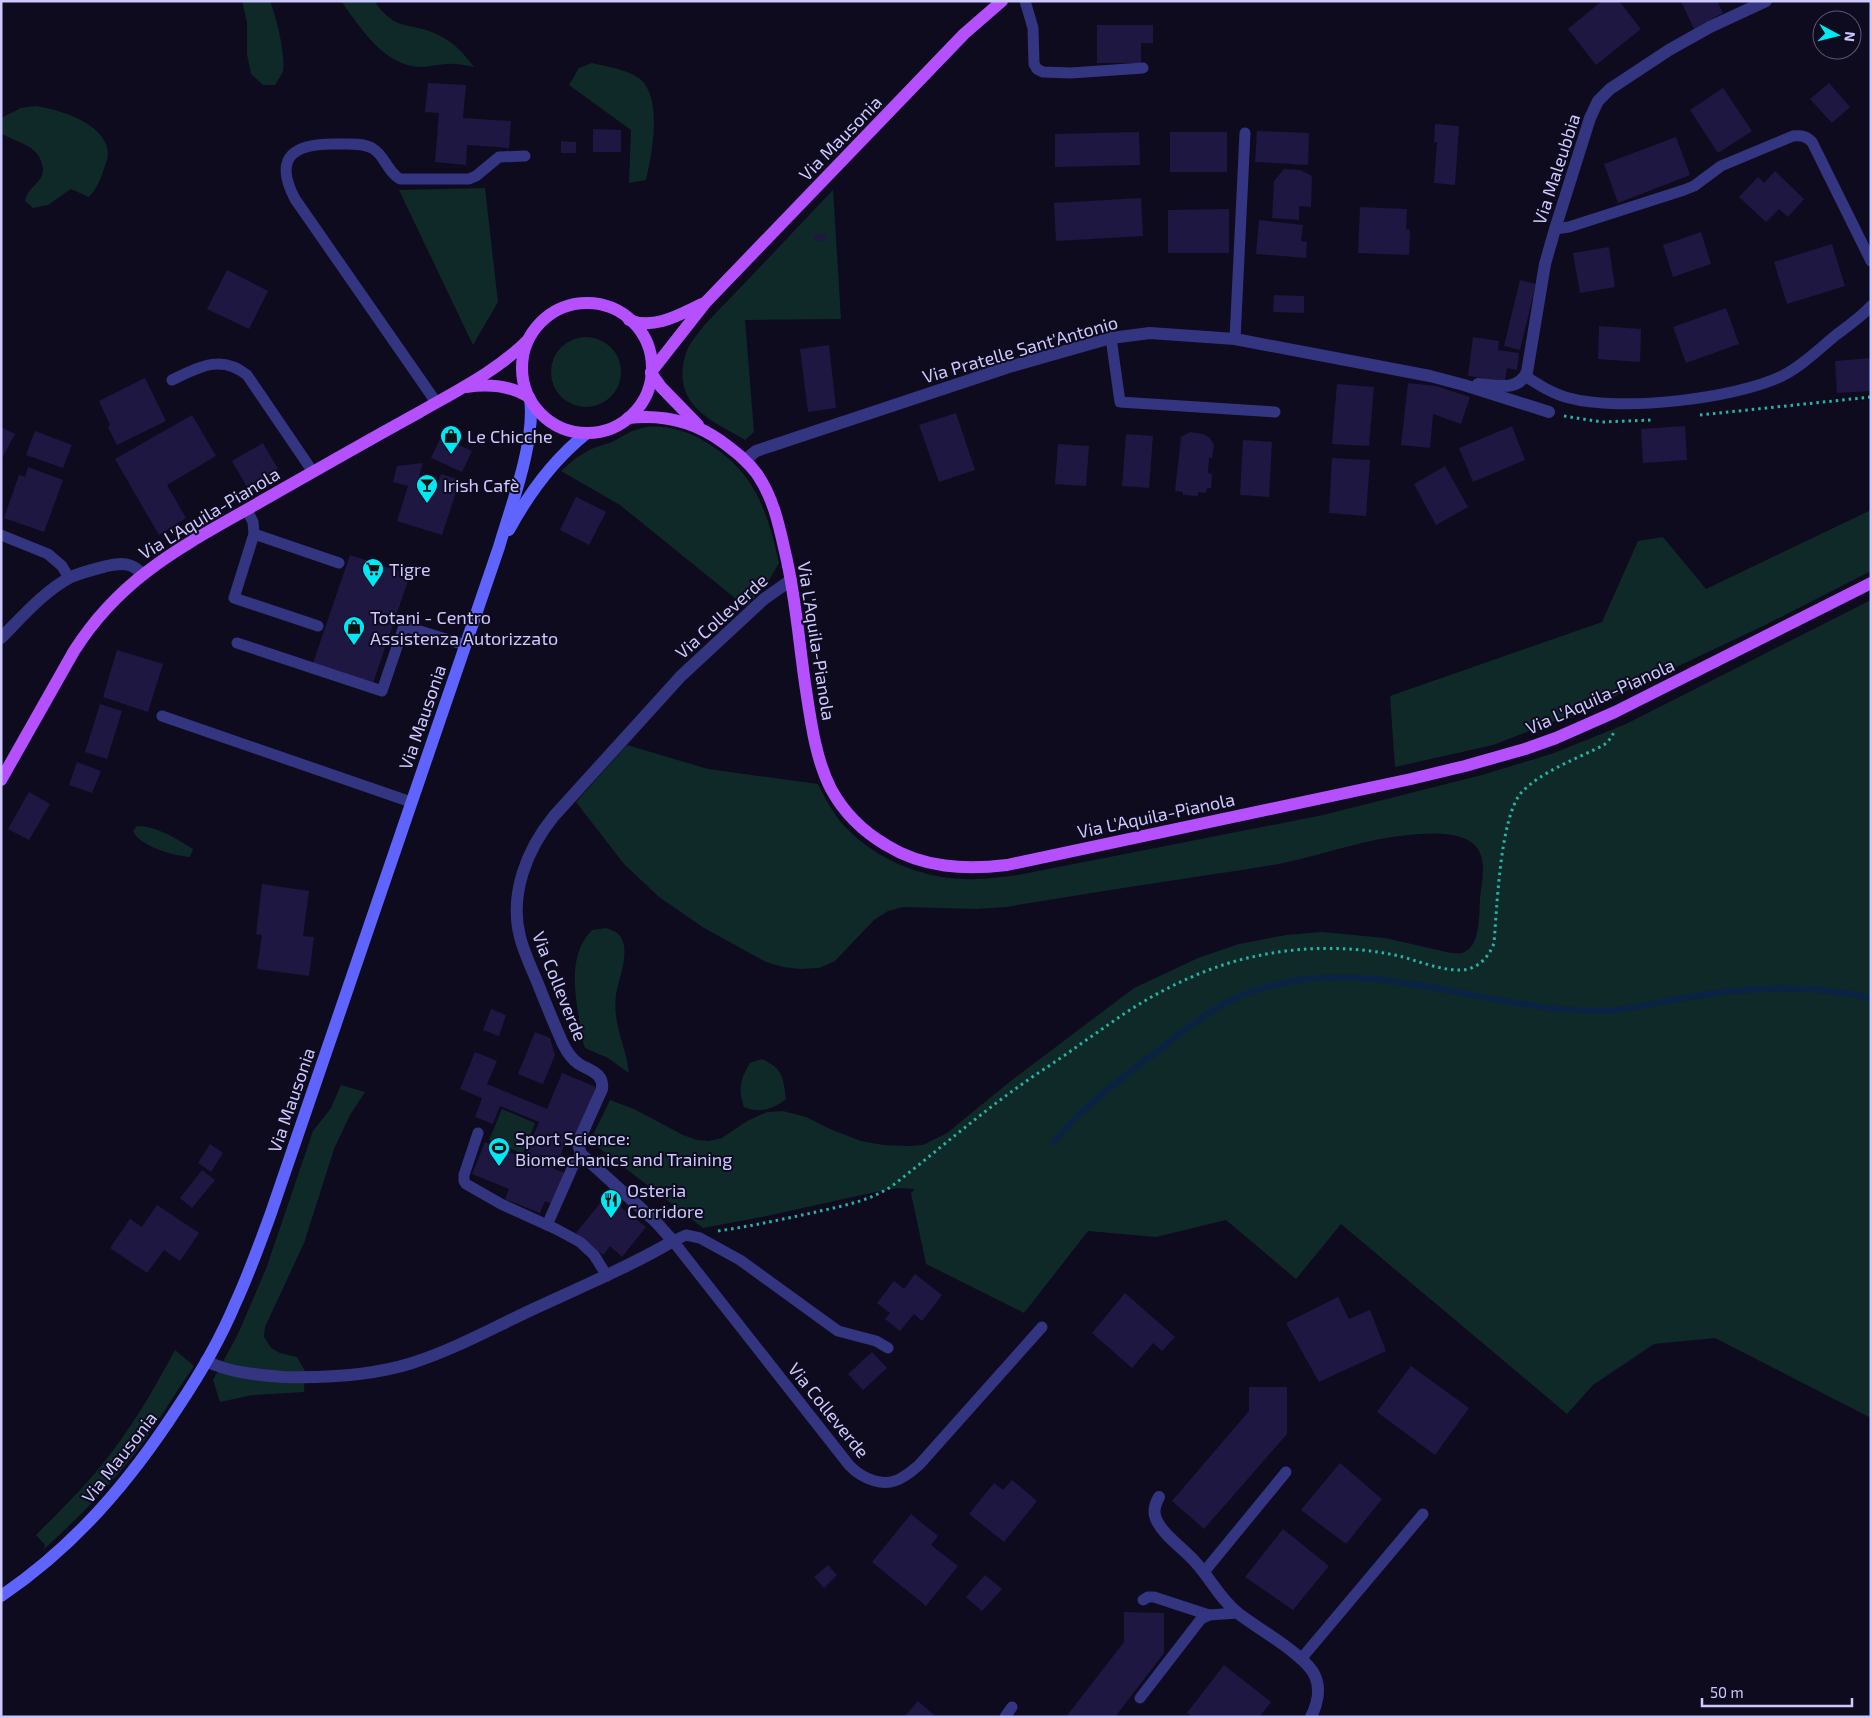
<svg xmlns="http://www.w3.org/2000/svg" width="1872" height="1718" font-family="'Exo 2',sans-serif">
	<style>
		.green { fill: #0e2927 }
		.lines { fill: none; stroke-linecap: round; stroke-linejoin: round }
		.stream { stroke: #0a2344; stroke-width: 6 }
		.building { fill: #1d1741 }
		.path { stroke: #28b4a5; stroke-width: 3; stroke-dasharray: 2.5 4; stroke-linecap: butt }
		.service { stroke: #343580; stroke-width: 11 }
		.minor { stroke: #343580; stroke-width: 12 }
		.secondary { stroke: #6064ff; stroke-width: 12 }
		.primary { stroke: #b550ff; stroke-width: 12 }
		.labels { text-anchor: middle; dominant-baseline: central; stroke-width: 4; stroke-linejoin: round; paint-order: stroke }
		.street-label { font-size: 18px; fill: #cdc9ff; stroke: #0e0b1f }
		.poi-label { font-size: 18px; fill: #cdc9ff; stroke: #0e0b1f; text-anchor: start }
	</style>
	<rect width="100%" height="100%" fill="#0e0b1f"/>
	<g class="green">
		<path d="M242,1H270C276,16 286,56 283,71C282,75 277,81 275,85H263L251,74L247,54V23Z"/>
		<path d="M341,1H374C398,35 411,20 440,36C455,43 464,54 474,67C468,66 461,64 455,64C443,63 432,67 420,67C383,65 361,28 341,1Z"/>
		<path d="M592,63C608,67 626,69 640,79C663,98 652,155 646,180L629,183L631,130L569,85L579,68Z"/>
		<path d="M35,106C59,109 108,124 108,154C108,158 106,162 105,166C101,178 98,187 89,197L71,189L48,205L33,208L25,201C27,191 34,187 40,179C43,175 44,169 42,164C37,144 16,143 1,133V118L21,108Z"/>
		<path d="M485,188L498,302L473,345L399,190Z"/>
		<path d="M833,190L841,319L745,320L754,432L745,440C724,427 696,416 686,393C680,379 682,362 688,348C699,328 722,307 738,290C770,257 801,223 833,190Z"/>
		<circle cx="586" cy="372" r="35"/>
		<path d="M646,427C666,425 687,431 704,441C754,470 767,509 779,563L769,580L746,607L620,505L561,471L576,458L591,449L612,442L632,431Z"/>
		<path d="M1871,510V571L1765,625L1592,707L1493,745L1395,767L1390,696L1602,622L1638,541L1663,537L1706,589Z"/>
		<path d="M1871,600V1418L1715,1338L1654,1344L1593,1385L1567,1414L1341,1224L1296,1279L1226,1220L1156,1237L1088,1231L1024,1313L926,1264L911,1193L915,1189L899,1188L880,1191L762,1217L703,1228L590,1141L610,1100L634,1109L683,1135L697,1140L709,1141L722,1138L747,1121L767,1112L783,1111L806,1117L830,1129L861,1141L883,1145L907,1146L923,1145L947,1133L1012,1080L1134,988L1198,958L1239,944L1286,935L1322,932L1385,938L1451,953C1454,953 1459,954 1462,953C1481,948 1479,913 1480,898C1482,880 1489,854 1471,842C1455,831 1427,833 1408,835C1365,839 1325,854 1283,863C1252,869 1220,873 1189,878C1128,887 1067,897 1006,907L976,909L903,907L888,911L874,920L835,961L819,968L800,969L783,967L766,962L704,928L659,897L624,864L576,802L627,745L708,769L818,784C824,796 831,809 839,820C869,856 918,878 964,879C982,880 1000,877 1018,875L1323,815L1482,775L1554,753L1626,724Z"/>
		<path d="M137,826C157,826 177,839 193,849L190,857C174,856 139,846 133,831Z"/>
		<path d="M606,928C614,931 621,933 623,942C628,958 619,978 616,995C612,1023 626,1046 629,1073L608,1058L585,1048C581,1038 581,1028 579,1018C574,989 569,953 592,930Z"/>
		<path d="M762,1059C783,1069 783,1076 786,1099C773,1109 760,1114 744,1107C738,1089 740,1080 750,1063Z"/>
		<path d="M341,1085L365,1092L350,1115L334,1149L304,1243L265,1327L264,1337L271,1348L280,1353L297,1357L305,1371L304,1392L253,1395L220,1402L213,1380L238,1334L266,1269L313,1131L331,1108Z"/>
		<path d="M502,1109L535,1123L523,1154L489,1140Z"/>
		<path d="M175,1350L194,1366C174,1394 157,1425 136,1452C108,1488 76,1520 43,1550L45,1545L36,1535C51,1520 67,1504 82,1488C120,1447 149,1399 175,1350Z"/>
	</g>
	<g class="lines">
		<path class="stream" d="M1054,1142C1084,1105 1122,1078 1159,1050C1185,1030 1210,1009 1240,996C1356,947 1477,1010 1596,1011C1626,1011 1654,1003 1683,998C1745,987 1809,983 1871,998"/>
	</g>
	<g class="building">
		<path d="M1602,1H1619L1641,29L1596,65L1568,29Z"/>
		<path d="M1681,1H1717L1723,13L1694,29Z"/>
		<path d="M1097,25H1153V43H1141V63H1097Z"/>
		<path d="M428,83L466,85L463,118L511,121L509,148L467,145L466,165L435,162L439,113L425,112Z"/>
		<path d="M1829,83L1850,107L1832,123L1810,99Z"/>
		<path d="M1723,88L1752,131L1718,153L1690,110Z"/>
		<path d="M1435,124L1459,126L1455,185L1434,183L1437,142H1434Z"/>
		<path d="M593,129L621,130V152H593Z"/>
		<path d="M1257,131L1309,133L1308,165L1255,162Z"/>
		<path d="M1139,132L1140,165L1055,167V134Z"/>
		<rect x="1170" y="132" width="57" height="40"/>
		<path d="M1676,137L1690,175L1618,203L1604,164Z"/>
		<path d="M561,141L576,142V153H561Z"/>
		<path d="M1284,169L1300,170L1312,176L1311,207L1299,206V220L1272,218L1274,181Z"/>
		<path d="M1775,171L1804,199L1788,217L1779,209L1766,222L1739,197L1758,177L1764,183Z"/>
		<path d="M1141,198L1143,236L1056,241L1054,203Z"/>
		<path d="M1360,207L1407,209L1406,229L1410,230L1409,255L1358,253Z"/>
		<path d="M1229,209V253H1168V210Z"/>
		<path d="M1259,220L1303,225L1301,241L1307,242L1306,258L1256,254Z"/>
		<path d="M1701,232L1711,264L1673,277L1663,245Z"/>
		<path d="M825,234V241H814L813,235Z"/>
		<path d="M1832,244L1845,286L1787,304L1774,262Z"/>
		<path d="M1609,247L1615,287L1580,293L1573,253Z"/>
		<path d="M227,270L268,291L249,329L207,309Z"/>
		<path d="M1520,280L1536,284L1520,350L1504,346Z"/>
		<path d="M1274,295L1304,296V313L1273,312Z"/>
		<path d="M1726,308L1739,344L1686,363L1673,327Z"/>
		<path d="M1599,326L1641,329L1640,362L1598,359Z"/>
		<path d="M1473,337L1499,341L1498,350L1519,353L1517,370L1507,368L1505,381L1468,376Z"/>
		<path d="M829,345L836,408L808,412L800,349Z"/>
		<path d="M1871,358V391L1837,393L1835,361Z"/>
		<path d="M145,378L166,421L117,445L108,427L110,425L99,401Z"/>
		<path d="M1408,383L1436,386L1470,397L1461,424L1433,414L1430,448L1401,445Z"/>
		<path d="M1337,384L1374,387L1369,446L1332,444Z"/>
		<path d="M956,413L975,470L939,482L919,425Z"/>
		<path d="M192,415L216,456L167,485L186,518L159,535L115,459Z"/>
		<path d="M1512,426L1525,460L1473,482L1459,448Z"/>
		<path d="M1685,426L1687,460L1643,463L1641,429Z"/>
		<path d="M1,427L15,434L1,460Z"/>
		<path d="M35,431L72,445L63,468L26,455Z"/>
		<path d="M1190,432L1203,434L1210,438L1214,445L1212,458H1209L1208,473L1212,474L1211,488H1207L1206,493L1198,492V496L1183,495V492L1175,491L1181,437Z"/>
		<path d="M1126,434L1153,436L1149,488L1122,486Z"/>
		<path d="M441,437L472,451L462,472L431,458Z"/>
		<path d="M1243,440L1272,442L1269,497L1240,495Z"/>
		<path d="M263,443L278,469L247,487L232,461Z"/>
		<path d="M1058,444L1089,446L1086,486L1055,484Z"/>
		<path d="M1332,458L1370,460L1366,516L1329,513Z"/>
		<path d="M423,463L419,476L438,482L441,474L460,480L442,535L397,521L408,486L393,482L397,466Z"/>
		<path d="M1445,466L1468,507L1436,525L1414,484Z"/>
		<path d="M28,467L63,480L44,532L4,518L19,475L25,477Z"/>
		<path d="M576,497L606,512L589,545L560,530Z"/>
		<path d="M350,555L410,575L373,683L313,663Z"/>
		<path d="M117,650L163,664L148,712L103,697Z"/>
		<path d="M100,704L122,711L107,759L85,752Z"/>
		<path d="M77,762L101,771L92,793L69,785Z"/>
		<path d="M29,792L50,804L29,840L8,829Z"/>
		<path d="M262,884L309,891L303,936L314,937L309,976L257,969L262,935L256,934Z"/>
		<path d="M491,1009L506,1015L499,1036L483,1030Z"/>
		<path d="M535,1032L550,1038L555,1055L543,1084L518,1074Z"/>
		<path d="M475,1052L497,1061L487,1084L547,1109L562,1073L596,1087L576,1137L569,1134L557,1163L554,1169L565,1173L552,1204L545,1201L540,1213L505,1199L509,1189L472,1174L485,1142L524,1158L539,1122L500,1106L493,1124L475,1117L482,1098L460,1089Z"/>
		<path d="M210,1144L223,1153L211,1172L198,1163Z"/>
		<path d="M202,1170L215,1180L192,1208L180,1198Z"/>
		<path d="M606,1196L646,1227L622,1257L610,1246L603,1255L576,1233Z"/>
		<path d="M157,1205L199,1233L180,1261L164,1250L147,1273L110,1248L130,1219L142,1227Z"/>
		<path d="M915,1274L942,1295L922,1321L914,1314L900,1331L885,1319L890,1313L877,1303L894,1281L904,1289Z"/>
		<path d="M1125,1293L1175,1337L1162,1351L1153,1343L1132,1368L1092,1333Z"/>
		<path d="M1338,1297L1349,1319L1370,1310L1386,1351L1319,1382L1286,1323Z"/>
		<path d="M872,1352L887,1368L863,1390L848,1374Z"/>
		<path d="M1411,1366L1469,1408L1435,1455L1377,1412Z"/>
		<path d="M1249,1387H1287V1434L1204,1529L1172,1501L1249,1411Z"/>
		<path d="M1340,1463L1382,1499L1346,1544L1301,1510Z"/>
		<path d="M1012,1480L1037,1501L1004,1542L969,1514L994,1483L1003,1490Z"/>
		<path d="M911,1514L938,1536L931,1545L958,1566L926,1606L872,1562Z"/>
		<path d="M1283,1529L1329,1566L1293,1610L1245,1577Z"/>
		<path d="M828,1565L837,1575L824,1588L814,1577Z"/>
		<path d="M985,1575L1002,1589L982,1611L966,1597Z"/>
		<path d="M1124,1612L1164,1613V1653L1115,1717H1066L1124,1642Z"/>
		<path d="M1224,1665L1271,1702L1259,1717H1193L1187,1713Z"/>
		<path d="M918,1701L934,1715L932,1717H904Z"/>
	</g>
	<g class="lines">
		<g class="path">
			<path d="M1700,415L1871,397"/>
			<path d="M1564,416L1602,422L1652,420"/>
			<path d="M718,1231C752,1226 784,1219 816,1212C842,1206 870,1201 892,1186C932,1155 970,1122 1011,1092C1034,1075 1059,1060 1082,1043C1104,1028 1125,1012 1148,999C1181,980 1220,963 1257,956C1302,946 1350,946 1395,955C1417,960 1440,971 1462,970C1478,969 1489,957 1494,943C1497,908 1500,818 1521,793C1540,772 1578,758 1604,745L1611,738L1615,730"/>
		</g>
		<g class="service">
			<path d="M1025,1L1033,28L1034,64L1037,69L1043,72L1071,73L1143,68"/>
			<path d="M1555,229L1569,227L1684,190L1694,186L1721,166L1793,136C1801,135 1806,136 1812,142L1871,261"/>
			<path d="M1111,338L1120,402L1275,412"/>
			<path d="M1235,339L1245,133"/>
			<path d="M1525,376C1539,385 1553,394 1569,398C1620,412 1734,399 1782,376C1802,366 1819,349 1836,335C1848,326 1861,317 1871,306"/>
			<path d="M172,380C199,367 221,354 247,375L313,472"/>
			<path d="M436,402L295,199C272,155 296,143 338,144C349,144 362,143 372,148C385,155 387,172 400,179H469L476,176L499,157L525,156"/>
			<path d="M247,510L253,522L254,534L234,598L318,626"/>
			<path d="M254,534L339,563"/>
			<path d="M1,535L48,554L62,566L69,578"/>
			<path d="M237,643L382,691L404,626L465,645"/>
			<path d="M162,716L411,802"/>
			<path d="M478,1133L464,1175V1181L466,1184L501,1204L556,1229L580,1242L594,1255L607,1276"/>
			<path d="M547,1225L574,1164L581,1154"/>
			<path d="M888,1348L876,1341L838,1331L740,1260L700,1238L686,1235L673,1241L849,1465C862,1479 885,1489 903,1477C909,1474 914,1469 919,1465L1042,1327"/>
			<path d="M1204,1572L1286,1472"/>
			<path d="M1143,1600L1148,1597H1154L1209,1615"/>
			<path d="M1301,1659L1423,1514"/>
			<path d="M1140,1698L1201,1619L1209,1615L1238,1613"/>
			<path d="M1005,1717L1012,1707"/>
		</g>
		<g class="minor">
			<path d="M1478,384C1496,385 1518,392 1527,372L1545,264L1555,229L1590,118L1598,101L1610,89L1669,50L1710,27L1766,1"/>
			<path d="M745,460L756,451L771,446L1009,367L1111,338L1150,333L1235,339L1430,376L1464,385L1549,412"/>
			<path d="M1,638C22,617 44,591 71,577C82,572 95,569 107,566C121,563 132,562 142,574"/>
			<path d="M206,1361C230,1373 258,1375 284,1377C326,1378 371,1376 412,1363C456,1349 498,1325 540,1306C585,1285 631,1266 673,1241L655,1221L581,1154L578,1144L580,1138L602,1089C604,1073 590,1071 579,1064C571,1059 567,1052 563,1044C554,1024 546,1004 538,984C532,969 524,953 520,937C509,894 527,849 554,816L681,676L764,599L791,580"/>
			<path d="M1159,1497C1155,1504 1153,1512 1156,1519C1164,1537 1185,1549 1197,1564C1212,1581 1221,1600 1239,1614C1257,1628 1307,1656 1315,1676C1321,1689 1317,1705 1311,1717"/>
		</g>
		<g class="secondary">
			<path d="M509,530C529,493 554,459 587,433"/>
			<path d="M1,1596C75,1546 130,1481 178,1407C200,1374 220,1340 235,1304C249,1274 260,1243 271,1213L499,547C511,506 536,441 530,399"/>
		</g>
		<g class="primary">
			<circle cx="587" cy="368" r="65"/>
			<path d="M629,320C654,330 679,315 702,304"/>
			<path d="M651,372L706,302L964,34L1002,1"/>
			<path d="M651,373L661,387L698,425"/>
			<path d="M466,387C487,384 510,385 529,397"/>
			<path d="M628,418C662,414 693,421 721,441C734,451 747,460 757,474C773,497 779,525 785,552C796,597 799,645 806,690C811,723 816,760 831,789C844,813 864,832 886,845C923,868 965,870 1007,865L1411,779L1465,766L1525,749L1556,738L1615,712L1871,583"/>
			<path d="M1,780L74,651C122,575 185,545 260,502C313,472 365,442 418,413C456,391 497,371 528,340"/>
		</g>
	</g>
	<defs>
		<g id="shop-pin" transform="scale(1.125)"><path d="M0 17L-7.5 6A9.5 9.5 0 1 1 7.5 6Z" fill="#00e8f4" stroke="#0e0b1f"/><path d="M-5-2.5h2.3a2.7 3.5 0 0 1 5.4 0H5L5.5 6h-11ZM-1.5-2.5h3a1.5 2.3 0 0 0-3 0Z" fill="#111"/></g>
		<g id="bar-pin" transform="scale(1.125)"><path d="M0 17L-7.5 6A9.5 9.5 0 1 1 7.5 6Z" fill="#00e8f4" stroke="#0e0b1f"/><path d="M-6-5H6L.8 .8V4.5H3.5V6h-7V4.5H-.8V.8Z" fill="#111"/></g>
		<g id="supermarket-pin" transform="scale(1.125)"><path d="M0 17L-7.5 6A9.5 9.5 0 1 1 7.5 6Z" fill="#00e8f4" stroke="#0e0b1f"/><path d="M-6-5.5h2.5l.6 2H6L4.5 2H-2.5L-4.4-4H-6ZM-1.5 3.2a1.3 1.3 0 1 0 .1 0ZM3 3.2a1.3 1.3 0 1 0 .1 0Z" fill="#111"/></g>
		<g id="stadium-pin" transform="scale(1.125)"><path d="M0 17L-7.5 6A9.5 9.5 0 1 1 7.5 6Z" fill="#00e8f4" stroke="#0e0b1f"/><path d="M0-5a6.5 5 0 1 0 0 10a6.5 5 0 1 0 0-10ZM-3.5-1.8h7v3.6h-7Z" fill="#111"/></g>
		<g id="restaurant-pin" transform="scale(1.125)"><path d="M0 17L-7.5 6A9.5 9.5 0 1 1 7.5 6Z" fill="#00e8f4" stroke="#0e0b1f"/><path d="M-5-6h1v4h1v-4h1v4h1v-4h1v5L-1.5 .5V6h-2V.5L-5-1ZM5-6V6H3V1.5H1.5Q1.5-4 5-6Z" fill="#111"/></g>
	</defs>
	<g fill-rule="evenodd">
		<use href="#shop-pin" x="451" y="436"/>
		<use href="#bar-pin" x="427" y="485"/>
		<use href="#supermarket-pin" x="373" y="569"/>
		<use href="#shop-pin" x="354" y="627"/>
		<use href="#stadium-pin" x="499" y="1148"/>
		<use href="#restaurant-pin" x="611" y="1200"/>
	</g>
	<g class="labels">
		<g class="street-label">
			<text transform="translate(840 138) rotate(-46)">Via Mausonia</text>
			<text transform="translate(1556 169) rotate(-72)">Via Maleubbia</text>
			<text transform="translate(1020 349) rotate(-16)">Via Pratelle Sant'Antonio</text>
			<text transform="translate(209 513) rotate(-31)">Via L'Aquila-Pianola</text>
			<text transform="translate(721 616) rotate(-42)">Via Colleverde</text>
			<text transform="translate(817 641) rotate(81)">Via L'Aquila-Pianola</text>
			<text transform="translate(1600 696) rotate(-24)">Via L'Aquila-Pianola</text>
			<text transform="translate(422 717) rotate(-71)">Via Mausonia</text>
			<text transform="translate(1156 815) rotate(-12)">Via L'Aquila-Pianola</text>
			<text transform="translate(560 986) rotate(68)">Via Colleverde</text>
			<text transform="translate(291 1100) rotate(-71)">Via Mausonia</text>
			<text transform="translate(829 1410) rotate(51)">Via Colleverde</text>
			<text transform="translate(119 1457) rotate(-52)">Via Mausonia</text>
		</g>
		<g class="poi-label">
			<text x="467" y="436">Le Chicche</text>
			<text x="443" y="485">Irish Cafè</text>
			<text x="389" y="569">Tigre</text>
			<text x="370" y="617">Totani - Centro<tspan x="370" dy="21">Assistenza Autorizzato</tspan></text>
			<text x="515" y="1138">Sport Science:<tspan x="515" dy="21">Biomechanics and Training</tspan></text>
			<text x="627" y="1190">Osteria<tspan x="627" dy="21">Corridore</tspan></text>
		</g>
	</g>
	<rect width="1872" height="1718" fill="none" stroke="#cdc9ff" stroke-width="5"/>
	<g transform="translate(1837 35) rotate(97)"><circle r="24" fill="#0e0b1f" stroke="#5a5779"/>
	<path d="M0-4L9 19L0 12L-9 19Z" fill="#00e8f4"/>
	<text y="-8" font-size="14" font-weight="bold" text-anchor="middle" fill="#cdc9ff">N</text>
	</g>
	<path d="M1702 1698v8h150v-8" fill="none" stroke="#cdc9ff" stroke-width="2.5"/>
	<text x="1710" y="1698" font-size="15" fill="#cdc9ff" stroke="#0e0b1f" stroke-width="4" paint-order="stroke">50 m</text>
</svg>
